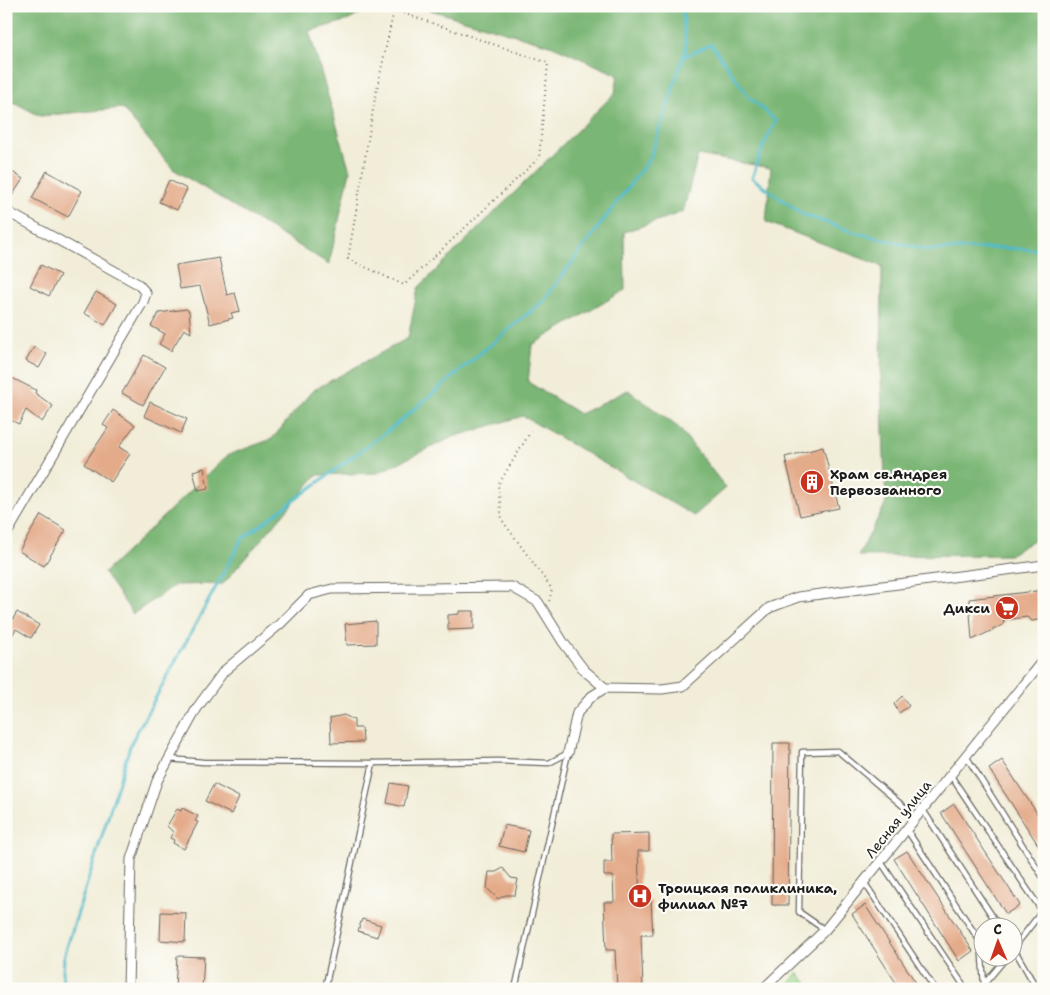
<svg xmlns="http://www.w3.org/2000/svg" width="1050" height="995" font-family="'Shantell Sans',sans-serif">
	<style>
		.green { fill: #98d488; stroke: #5a7852 }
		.forest { fill: #7ab674; stroke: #4b6948 }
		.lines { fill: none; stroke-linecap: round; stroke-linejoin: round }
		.stream { stroke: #4db9c8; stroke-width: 3 }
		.building { fill: #e4ab8a }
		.lane-casing { stroke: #67655e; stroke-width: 7 }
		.street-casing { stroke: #67655e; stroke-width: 11 }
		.path { stroke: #67655e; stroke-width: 2; stroke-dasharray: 1 4; stroke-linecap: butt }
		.lane { stroke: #fff; stroke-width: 4.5 }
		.street { stroke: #fff; stroke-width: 9 }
		.labels { text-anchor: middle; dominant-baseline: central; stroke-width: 4.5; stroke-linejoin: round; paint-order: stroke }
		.poi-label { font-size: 14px; font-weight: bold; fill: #1c1c1c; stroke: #fdfcf7; text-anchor: start }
		.street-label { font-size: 14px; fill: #1c1c1c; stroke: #fdfcf7 }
	</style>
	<rect width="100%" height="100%" fill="#fdfcf7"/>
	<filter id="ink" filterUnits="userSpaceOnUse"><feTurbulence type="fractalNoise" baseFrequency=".02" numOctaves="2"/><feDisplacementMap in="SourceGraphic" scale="10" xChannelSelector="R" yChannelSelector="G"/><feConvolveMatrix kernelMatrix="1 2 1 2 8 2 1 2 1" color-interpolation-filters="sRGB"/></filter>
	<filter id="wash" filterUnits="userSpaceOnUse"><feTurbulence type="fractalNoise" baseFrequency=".0096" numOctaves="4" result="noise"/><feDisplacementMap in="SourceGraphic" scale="20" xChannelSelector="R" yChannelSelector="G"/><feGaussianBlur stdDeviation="1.12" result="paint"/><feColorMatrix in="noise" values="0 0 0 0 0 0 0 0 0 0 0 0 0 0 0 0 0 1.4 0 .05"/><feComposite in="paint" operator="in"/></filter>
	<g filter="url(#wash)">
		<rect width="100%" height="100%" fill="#f1edd8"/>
		<path class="green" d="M798,973L812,989H782Z"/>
		<g class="forest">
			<path d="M6,6H373L349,20L309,31L350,171L329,264L173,169L122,108L40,116L6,98Z"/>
			<path d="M417,6H1044V534L1009,555L858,556L886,503L881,381L882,266L766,222L771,168L698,155L683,212L624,232L625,290L532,345L528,382L580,414L628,390L679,428L726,488L694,516L523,416L453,437L377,473L317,475L223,584L175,585L133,614L104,573L228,455L272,439L312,391L408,338L418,288L615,93L618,75L553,46Z"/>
		</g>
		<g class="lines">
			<g class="stream">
				<path d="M682,58L711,44L749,97L776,121L763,146L752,178L802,214L853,232L927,250L1004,248L1044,250"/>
				<path d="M62,989L64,957L131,743L242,539L393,427L544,300L650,158L686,49L682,6"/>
			</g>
		</g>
		<g id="blocks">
			<g class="building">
				<path d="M11,171L23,179L6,205V179Z"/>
				<path d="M47,171L82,191L68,217L32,198Z"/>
				<path d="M169,180L187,189L177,210L159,202Z"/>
				<path d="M219,258L227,295L235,293L240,311L231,313L233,318L210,324L200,286L180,289L176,265Z"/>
				<path d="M41,265L60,275L49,296L30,286Z"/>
				<path d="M96,292L117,304L105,325L84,313Z"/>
				<path d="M186,309L189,311L191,333L184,329L171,351L159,344L165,334L151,326L159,313Z"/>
				<path d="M34,347L47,354L39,368L26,361Z"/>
				<path d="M144,355L165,367L143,405L122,393Z"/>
				<path d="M6,375L36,390L35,393L53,406L42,422L26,410L19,424L6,418Z"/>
				<path d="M150,402L187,419L181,433L144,416Z"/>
				<path d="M113,410L135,425L119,447L130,454L111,482L84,464L108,428L103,425Z"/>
				<path d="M823,447L839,508L800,516L785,457Z"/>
				<path d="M204,468L208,489L198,491L193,471Z"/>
				<path d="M41,515L66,530L44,566L19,551Z"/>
				<path d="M1044,590V616L1038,620L1032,621L1027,617L1004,620L1003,625L972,640L969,599Z"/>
				<path d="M459,611H474V629L448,630V615L459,614Z"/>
				<path d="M17,612L39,625L31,638L16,629L6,645V615L13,619Z"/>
				<path d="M376,621V644L347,645L345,624Z"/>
				<path d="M902,696L909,706L899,713L894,704Z"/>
				<path d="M344,715L354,720V728H362L363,742L331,743L330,718Z"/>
				<path d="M773,743H790L788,905H772Z"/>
				<path d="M1002,760L1044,824V854L989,769Z"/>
				<path d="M391,783L408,786L404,807L387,803Z"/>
				<path d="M214,784L239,797L231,814L205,801Z"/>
				<path d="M954,804L1020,905L1006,914L941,813Z"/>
				<path d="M182,808L198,816L195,821L198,822L184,849L173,843L174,840L170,838L173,832L167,826L177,809L181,811Z"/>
				<path d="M504,825L529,830L524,852L499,846Z"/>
				<path d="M649,833V851H638L640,902L651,901L653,935H641L643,989H617L615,950H606L604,902H614L613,876H604V862H612L611,834Z"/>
				<path d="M907,851L973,951L959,961L894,859Z"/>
				<path d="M503,868L511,878L518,879L515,895H506L498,899L487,888L489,872H496Z"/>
				<path d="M865,905L920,989H900L852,914Z"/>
				<path d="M161,912L186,913L185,942L160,940Z"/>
				<path d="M362,919L381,925L377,937L358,931Z"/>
				<path d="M177,956L204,957L202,989H175Z"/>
			</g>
		</g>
	</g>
	<g filter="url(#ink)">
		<use href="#blocks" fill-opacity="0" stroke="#67655e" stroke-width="1"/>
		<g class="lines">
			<g class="lane-casing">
				<g id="lane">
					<path d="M966,756L1044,879"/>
					<path d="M169,759L203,762L373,763L498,761L549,763L568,753"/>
					<path d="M951,776L1042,911"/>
					<path d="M923,810L1000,928"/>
					<path d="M907,830L981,943L984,985"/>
					<path d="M881,862L966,989"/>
					<path d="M864,882L935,989"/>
					<path d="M825,930L799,912L802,752L838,751L916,817"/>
					<path d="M1013,947L1037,989"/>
					<path d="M1012,950L1043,910"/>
					<path d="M325,989L373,763"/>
					<path d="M515,989L568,753"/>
					<path d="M980,989L1006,958"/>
				</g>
			</g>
			<g class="street-casing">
				<g id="street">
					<path d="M6,211L138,284L146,293L143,302L6,535"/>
					<path d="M568,753L577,713L592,696L605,688L662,689L683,686L769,608L798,597L1044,565"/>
					<path d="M128,989L131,859L157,781L197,708L224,671L280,624L309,595L332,589L512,587L538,602L563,642L584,670L605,688"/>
					<path d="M763,989L825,930L1044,659"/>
				</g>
			</g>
			<g class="path">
				<path d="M394,10L548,63L539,158L404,285L348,259L375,98L394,10V6"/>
				<path d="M531,431L498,485L502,520L552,589L549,602"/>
			</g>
			<use href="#lane" class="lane"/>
			<use href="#street" class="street"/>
		</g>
	</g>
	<defs>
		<g id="building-disc" transform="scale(1.25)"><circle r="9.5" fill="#c8321e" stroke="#fdfcf7"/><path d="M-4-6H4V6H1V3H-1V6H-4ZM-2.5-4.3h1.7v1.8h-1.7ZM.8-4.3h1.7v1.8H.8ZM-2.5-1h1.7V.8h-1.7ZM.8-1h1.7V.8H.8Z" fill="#fff"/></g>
		<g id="supermarket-disc" transform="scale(1.25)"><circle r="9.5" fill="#c8321e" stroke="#fdfcf7"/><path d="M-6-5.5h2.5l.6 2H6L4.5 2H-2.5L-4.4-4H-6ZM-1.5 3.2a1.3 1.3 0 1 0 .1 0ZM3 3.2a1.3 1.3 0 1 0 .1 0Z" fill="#fff"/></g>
		<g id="hospital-disc" transform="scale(1.25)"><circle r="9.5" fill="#c8321e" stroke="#fdfcf7"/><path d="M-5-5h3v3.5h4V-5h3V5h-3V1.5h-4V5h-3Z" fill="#fff"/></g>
	</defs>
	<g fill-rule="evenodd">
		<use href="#building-disc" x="812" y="482"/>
		<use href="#supermarket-disc" x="1007" y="608"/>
		<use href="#hospital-disc" x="640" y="896"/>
	</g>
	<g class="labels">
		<g class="poi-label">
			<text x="830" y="474">Храм св.Андрея<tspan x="830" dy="16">Первозванного</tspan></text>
			<text x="990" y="608" text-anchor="end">Дикси</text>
			<text x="658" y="888">Троицкая поликлиника,<tspan x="658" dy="16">филиал №7</tspan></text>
		</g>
		<g class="street-label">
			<text transform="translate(898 819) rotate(-51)">Лесная улица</text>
		</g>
	</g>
	<rect width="1050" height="995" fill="none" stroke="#fdfcf7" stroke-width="25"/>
	<g transform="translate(998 942) rotate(358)"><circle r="24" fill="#fdfcf7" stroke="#a3a29f"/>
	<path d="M0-4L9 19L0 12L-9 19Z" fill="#c8321e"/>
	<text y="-8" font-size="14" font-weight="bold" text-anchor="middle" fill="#1c1c1c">С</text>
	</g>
</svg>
